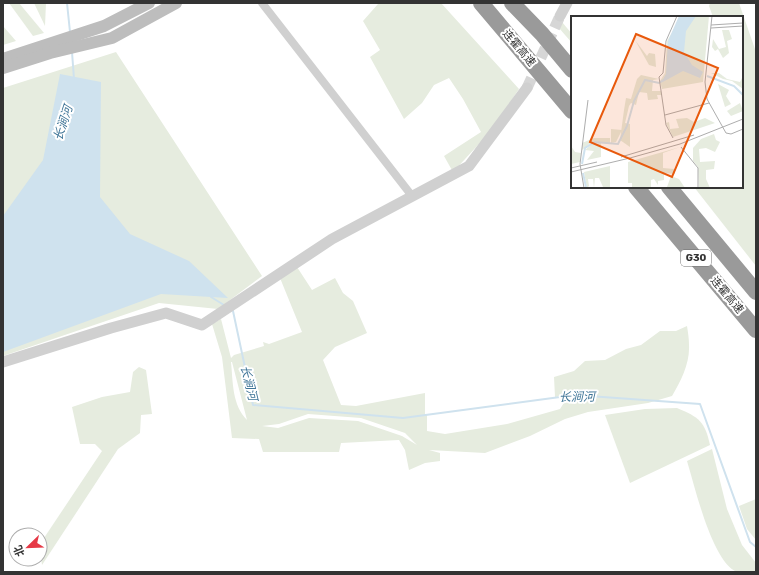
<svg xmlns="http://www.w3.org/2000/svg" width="759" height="575" font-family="Rubik,'Noto Sans SC',sans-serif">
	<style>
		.green { fill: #e6ecdf; fill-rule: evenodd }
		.water { fill: #cfe2ee }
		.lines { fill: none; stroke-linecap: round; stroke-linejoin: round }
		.stream { stroke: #cfe2ee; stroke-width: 2 }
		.tertiary-tunnel { stroke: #d6d6d6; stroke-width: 11; stroke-dasharray: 11 5.5; stroke-linecap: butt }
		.minor { stroke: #d0d0d0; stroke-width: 8 }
		.tertiary { stroke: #d0d0d0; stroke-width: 11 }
		.secondary { stroke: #bdbdbd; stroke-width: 12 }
		.motorway { stroke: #9a9a9a; stroke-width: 16 }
		.labels { text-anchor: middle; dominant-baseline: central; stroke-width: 4; stroke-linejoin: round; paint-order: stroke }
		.shield { fill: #fff; stroke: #707070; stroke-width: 1 }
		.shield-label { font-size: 10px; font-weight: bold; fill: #333 }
		.street-label { font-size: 11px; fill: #333; stroke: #fff }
		.water-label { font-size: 12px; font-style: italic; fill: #3f7597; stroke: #fff }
		.inset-river { fill: none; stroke: #cfe2ee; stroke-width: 2 }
		.inset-road { fill: none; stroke: #adadad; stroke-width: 1 }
		.view { fill: #e8590c; fill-opacity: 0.15; stroke: #e8590c; stroke-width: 2 }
		.inset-edge { fill: none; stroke: #333; stroke-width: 2 }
	</style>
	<rect width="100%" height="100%" fill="#fff"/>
	<g class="green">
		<path d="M9,3H19L44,33L33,36Z"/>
		<path d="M34,3H46L45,26Z"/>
		<path d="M377,3H441L519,89L490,132L453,172L444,156L481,132L463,99L449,78L434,85L422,103L404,119L370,57L380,50L363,21L378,4Z"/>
		<path d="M710,3H739L756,52V266L694,187H742V17H713L709,6Z"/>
		<path d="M562,22L572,34V43L559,28Z"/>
		<path d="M3,26L16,41L3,45Z"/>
		<path d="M116,52L262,276L218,309L159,303L3,356V88Z"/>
		<path d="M297,267L312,290L335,278L343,293L353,301L367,333L335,347L323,360L341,405L356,406L425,393V414H427V431L445,434L507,424L560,409L567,398L564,396L555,397L554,377L574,371L585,361L605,360L626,349L641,345L660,331H676L687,326C688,332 689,339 689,345C690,363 681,381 672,396L648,403L588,412L565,419L530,436L485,453L429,450L440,453V461L425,463L409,470L405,450L399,440L341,443L339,452H263L259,439L232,438L222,357L212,324L221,319L231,358L234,355L264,346L263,342L269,344L302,332L280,278ZM231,362H232L247,420C232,405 233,382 231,362ZM308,414L361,418L405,433L417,445L402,436L358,421L309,418L278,428L262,426L279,424Z"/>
		<path d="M139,367L146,370L152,414L141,415L140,433L118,449L42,565L40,550L42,541L102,451L95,444H80L72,407L102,397L130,392L133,372Z"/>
		<path d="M677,408C699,417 705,422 710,445L630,483L605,415L645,409Z"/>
		<path d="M712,449L727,509L742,545L756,563V572C751,572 742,574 737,572C712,562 695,487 687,461Z"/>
		<path d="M756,499V540L747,529L739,506Z"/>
	</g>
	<path class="water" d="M60,74L101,82L100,197L130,234L189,261L228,298L161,294L3,352V216L43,160Z"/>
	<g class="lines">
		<g class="stream">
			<path d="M67,3L70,32"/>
			<path d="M72,52L74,79"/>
			<path d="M211,297L224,305"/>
			<path d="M231,310L233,311L253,405L403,418L575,395L700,404L750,542L756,547"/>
		</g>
		<path class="tertiary-tunnel" d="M527,88L560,16"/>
		<path class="minor" d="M262,3L412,196"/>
		<g class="tertiary">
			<path d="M560,16L567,3"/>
			<path d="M3,362L111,328L166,313L202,325L332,239L469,166L527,88"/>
		</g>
		<g class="secondary">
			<path d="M3,59L104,26L149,3"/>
			<path d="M3,68L50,53L112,38L176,3"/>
		</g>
		<g class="motorway">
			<path d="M481,3L572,111"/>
			<path d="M512,3L542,34L572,70"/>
			<path d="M636,187L756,330"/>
			<path d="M669,187L756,292"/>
		</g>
	</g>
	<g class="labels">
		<rect class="shield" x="681" y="250" width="30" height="16" rx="3"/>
		<g class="shield-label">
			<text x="696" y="258">G30</text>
		</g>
		<g class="street-label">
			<text transform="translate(519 48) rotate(50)">连霍高速</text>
			<text transform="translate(727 295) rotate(50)">连霍高速</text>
		</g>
		<g class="water-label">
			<text transform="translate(63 123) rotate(-72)">长涧河</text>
			<text transform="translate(249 383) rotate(76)">长涧河</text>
			<text transform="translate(577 397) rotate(-1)">长涧河</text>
		</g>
	</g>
	<g transform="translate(571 16)">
		<rect width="172" height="172" fill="#fff"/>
		<path d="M111,0H138L132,66L91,73L89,65L94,57L96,25ZM151,14H158L161,23L156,25L158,37L152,42L147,33L144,35L141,31L142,23L148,33L155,31ZM64,24L76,40L78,37L84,38L85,51L78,49ZM140,57H148L156,63L169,66L172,60V73L161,65L152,63ZM70,59L88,63L82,64L81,75H90L91,79H86L87,83L77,84L76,77L68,76L65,89L60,87L58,90L54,107L59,108V131L49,124L53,94L55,82L60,83L66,63ZM147,68L158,74L155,80L160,88L154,91ZM169,87L172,95L160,100L156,95ZM116,102L123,106L134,102L144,107L102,121L95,107L98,106L99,113L108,112L105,103ZM40,113L51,114L45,126L40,127ZM143,118L145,124L149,126L144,136L135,132L128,133L129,146L144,145L143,153L135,154V163L139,172H128L127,151L122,145V132L130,123ZM23,122H39V127L21,126L11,134V127ZM30,127V141L16,144L23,135L14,134L21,128ZM0,130L4,136L10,137L9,146L0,148ZM109,131L92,137V152L103,153L104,158L93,157V164L87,165V169L83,163L80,164V172H61V167H57V146ZM39,150V172L32,171L28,162H24L23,172L22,163H17L18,170L16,172L13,156ZM100,160L108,163L114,172H86L96,171Z" fill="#e6ecdf"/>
		<path d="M108,0H125L115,15L113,36L121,49L132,56L129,62L112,55L90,67L95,58L97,25Z" fill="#cfe2ee"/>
		<path class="inset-river" d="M136,60L163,70L172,79M11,148L14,132L24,126L47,128L56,110L63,85L74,64L88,67L92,64M12,157L15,171"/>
		<path class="inset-road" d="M141,0L134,66L136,83L155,117L160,118L172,113M140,9L172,7M140,12L172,10M94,99L138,87M102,122L95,109L88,61L92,57L95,25L106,0M110,131L127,152V172M50,141L123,119M0,152L26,146M0,156L59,142L109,128L172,103M13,172L9,148L17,84"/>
		<path class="view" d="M65,18L147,52L101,161L19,126Z"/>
		<rect width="172" height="172" class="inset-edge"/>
	</g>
	<rect width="759" height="575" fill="none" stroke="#333333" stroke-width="8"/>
	<g transform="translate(28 547) rotate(247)"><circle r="19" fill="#ffffff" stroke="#adadad"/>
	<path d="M0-3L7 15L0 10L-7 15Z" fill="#e63946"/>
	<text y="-6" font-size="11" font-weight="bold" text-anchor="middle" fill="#333333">北</text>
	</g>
</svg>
